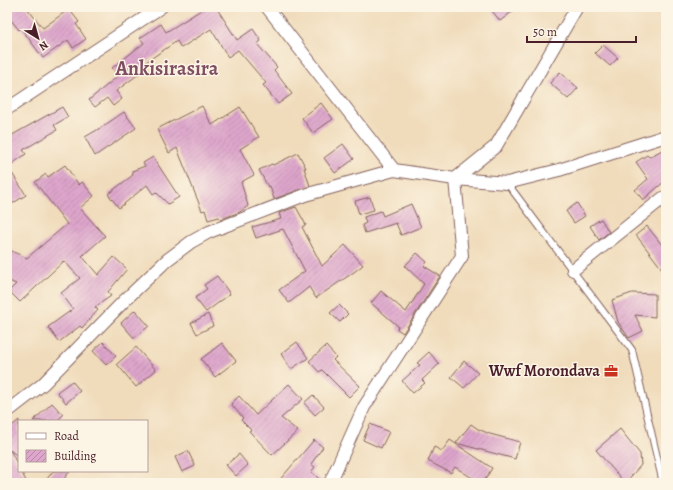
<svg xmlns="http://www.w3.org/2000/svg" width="673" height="490" font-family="Alegreya,serif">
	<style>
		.building { fill: url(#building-hatch) }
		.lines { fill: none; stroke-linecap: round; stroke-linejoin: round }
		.service-casing { stroke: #84615d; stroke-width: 8 }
		.minor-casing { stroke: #84615d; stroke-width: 14 }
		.service { stroke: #fff; stroke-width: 6 }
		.minor { stroke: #fff; stroke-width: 12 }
		.labels { text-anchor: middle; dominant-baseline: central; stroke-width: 3; stroke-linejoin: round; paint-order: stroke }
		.poi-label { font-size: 16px; font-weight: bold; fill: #4a1f2b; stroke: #fcf5e5; text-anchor: end }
		.district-label { font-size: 20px; font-weight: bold; fill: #7e4e63; stroke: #fcf5e5 }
	</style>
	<defs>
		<pattern id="building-hatch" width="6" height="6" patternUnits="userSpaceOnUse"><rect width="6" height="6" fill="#dea6cc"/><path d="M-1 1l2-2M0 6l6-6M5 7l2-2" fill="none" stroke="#b687a6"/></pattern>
	</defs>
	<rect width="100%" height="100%" fill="#fcf5e5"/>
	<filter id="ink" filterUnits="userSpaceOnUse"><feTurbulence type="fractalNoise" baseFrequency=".025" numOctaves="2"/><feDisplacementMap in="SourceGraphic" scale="8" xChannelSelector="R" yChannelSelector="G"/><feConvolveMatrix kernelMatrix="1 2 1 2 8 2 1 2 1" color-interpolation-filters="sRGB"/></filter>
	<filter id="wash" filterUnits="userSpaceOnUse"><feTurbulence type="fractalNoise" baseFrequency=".012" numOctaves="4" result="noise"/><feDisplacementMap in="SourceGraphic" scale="16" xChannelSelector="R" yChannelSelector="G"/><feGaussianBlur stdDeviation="0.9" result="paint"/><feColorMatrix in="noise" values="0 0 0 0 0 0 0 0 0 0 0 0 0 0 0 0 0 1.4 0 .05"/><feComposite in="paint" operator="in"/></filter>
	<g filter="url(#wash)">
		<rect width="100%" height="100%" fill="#f0dcbb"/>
		<g id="blocks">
			<g class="building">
				<path d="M7,7H26L43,28L69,9L79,22L76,24L86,39L73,48L68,40L43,58L21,28L19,30L7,15Z"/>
				<path d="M206,7H216L237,40L253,29L261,41L257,44L277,67L274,70L292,94L278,104L263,85L266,83L238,50L228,57L211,29L181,48L177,41L143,64L147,68L116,91L122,99L113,106L107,98L95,107L89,100L118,76L112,68L144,43L140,38L161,24L166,32Z"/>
				<path d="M489,7H518L500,21Z"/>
				<path d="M603,45L618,58L610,66L595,53Z"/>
				<path d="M560,72L578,88L568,99L550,83Z"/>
				<path d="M321,103L333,119L313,133L302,118Z"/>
				<path d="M202,106L212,125L240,107L259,137L240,149L254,175L241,182L248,206L240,212L221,219L219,217L208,220L205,210L202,211L177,148L169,153L157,129Z"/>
				<path d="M62,107L68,117L54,125L57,130L23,150L26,154L8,167L26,195L7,207V138Z"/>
				<path d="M124,112L136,128L95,156L85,137L102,127Z"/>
				<path d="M343,144L354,159L335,173L324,158Z"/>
				<path d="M666,148V180L643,200L635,190L648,179L636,162L647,155L649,157Z"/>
				<path d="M298,153L306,168H304L310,186L274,199L270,186L268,187L259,170L272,164L273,165Z"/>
				<path d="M153,157L179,197L168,204L156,192L153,194L147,185L119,208L108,194L133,175L132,171L145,166L143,163Z"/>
				<path d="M65,165L79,185L82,182L94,196L80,208L105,236L82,256L98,275L114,257L127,269L108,292L111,296L95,307L98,310L82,328L80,326L59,342L48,327L73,309L61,293L80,278L64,261L20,302L9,291L16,284L7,280V249L27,258L67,224L35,182L46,174L48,177Z"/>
				<path d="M370,197L374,210L359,214L355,201Z"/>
				<path d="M577,203L585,216L574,223L566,211Z"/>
				<path d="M411,204L421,227L401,235L396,223L365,233L362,225L366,223L364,217L381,211L383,216Z"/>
				<path d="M296,207L306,225L302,227L322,266L345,245L363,265L354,272L316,298L309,287L289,303L279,290L305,271L283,229L256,238L252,227L281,219L279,213Z"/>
				<path d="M601,219L609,232L599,240L590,226Z"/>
				<path d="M647,226L666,250V274L636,235Z"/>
				<path d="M417,253L427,262L424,266L440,276L403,333L397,329L398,326L371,303L381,291L406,312L424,284L405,266Z"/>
				<path d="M217,276L230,294L206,312L195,298L207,289L204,285Z"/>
				<path d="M632,293L655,294V317L635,315L643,331L629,338L618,322L612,300Z"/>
				<path d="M339,305L348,314L340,322L330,313Z"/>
				<path d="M135,310L149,326L134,338L121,323Z"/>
				<path d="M208,314L213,326L197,334L191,323Z"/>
				<path d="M103,342L116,356L106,365L93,351Z"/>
				<path d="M297,342L308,358L291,369L281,354Z"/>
				<path d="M222,343L236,361L215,377L201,359Z"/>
				<path d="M326,346L336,357L333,360L360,386L349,397L322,370L319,372L309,361Z"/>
				<path d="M136,347L156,370L136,387L117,364Z"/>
				<path d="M429,352L439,364L422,380L425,383L413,393L402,381L420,365L417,363Z"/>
				<path d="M464,361L478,373L464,388L451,377Z"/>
				<path d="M72,381L80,391L66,403L57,392Z"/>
				<path d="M289,384L303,399L281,418L298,431L272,455L249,431L251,430L241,420L243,418L231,404L239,396L256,415Z"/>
				<path d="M313,395L324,407L315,415L304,403Z"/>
				<path d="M52,403L63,415L57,421H33Z"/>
				<path d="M19,420V457L10,450L19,467V471H21L27,483H7V430Z"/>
				<path d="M370,424L389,432L381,448L363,440Z"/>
				<path d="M471,424L478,429L490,434L520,442L515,459L456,443Z"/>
				<path d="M620,429L640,454L641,465L625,483L596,450Z"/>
				<path d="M314,440L323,447L311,464L315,467L311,472L323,482V483H277Z"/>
				<path d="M450,440L492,468L483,483H480L455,467L451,473L428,461L434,447L442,451Z"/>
				<path d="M188,451L195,466L182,472L175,457Z"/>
				<path d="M239,454L248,465L236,476L226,465Z"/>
				<path d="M53,471H70L61,483H44Z"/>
			</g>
		</g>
	</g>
	<g filter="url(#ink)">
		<use href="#blocks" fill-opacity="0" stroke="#84615d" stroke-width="1"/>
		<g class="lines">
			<g class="service-casing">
				<path id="service" d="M507,183L632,350L663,483"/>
			</g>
			<g class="minor-casing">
				<g id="minor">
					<path d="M267,7L394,170L455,179L496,146L577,7"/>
					<path d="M7,109L161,7"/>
					<path d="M573,270L663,198L666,203"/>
					<path d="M7,412L43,384L125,300L167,260L191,242L209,232L305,195L394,170"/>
					<path d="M330,483L364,407L462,256L455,179L507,183L559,170L666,136"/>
				</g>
			</g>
			<use href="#service" class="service"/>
			<use href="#minor" class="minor"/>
		</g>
	</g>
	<defs>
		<g id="office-bare" transform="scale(1.08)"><path d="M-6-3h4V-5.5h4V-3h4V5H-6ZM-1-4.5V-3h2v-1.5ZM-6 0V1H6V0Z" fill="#c8321e" stroke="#fcf5e5" stroke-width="2.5" paint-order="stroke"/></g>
	</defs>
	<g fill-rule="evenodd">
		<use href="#office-bare" x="611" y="371"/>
	</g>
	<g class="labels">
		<g class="poi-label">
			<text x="600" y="371">Wwf Morondava</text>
		</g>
		<g class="district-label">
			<text x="167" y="68">Ankisirasira</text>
		</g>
	</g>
	<rect width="673" height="490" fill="none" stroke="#fcf5e5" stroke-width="24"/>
	<rect x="18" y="420" width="130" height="52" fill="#fcf5e5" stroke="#b59f9b"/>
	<rect x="26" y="433" width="20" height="6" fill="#ffffff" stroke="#b59f9b"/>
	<text x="54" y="440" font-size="12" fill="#4a1f2b">Road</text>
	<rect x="26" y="450" width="20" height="12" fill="url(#building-hatch)" stroke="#b59f9b"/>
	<text x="54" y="460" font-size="12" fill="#4a1f2b">Building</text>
	<g transform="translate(38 38) rotate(143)" stroke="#fcf5e5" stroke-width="3" paint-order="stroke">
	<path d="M0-3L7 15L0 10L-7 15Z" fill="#4a1f2b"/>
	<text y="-6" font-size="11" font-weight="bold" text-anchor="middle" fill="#4a1f2b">N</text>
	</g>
	<path d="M527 36v6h109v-6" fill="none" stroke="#4a1f2b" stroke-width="2"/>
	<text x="533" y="36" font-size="12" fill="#4a1f2b" stroke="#fcf5e5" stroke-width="3" paint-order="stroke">50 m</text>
</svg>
